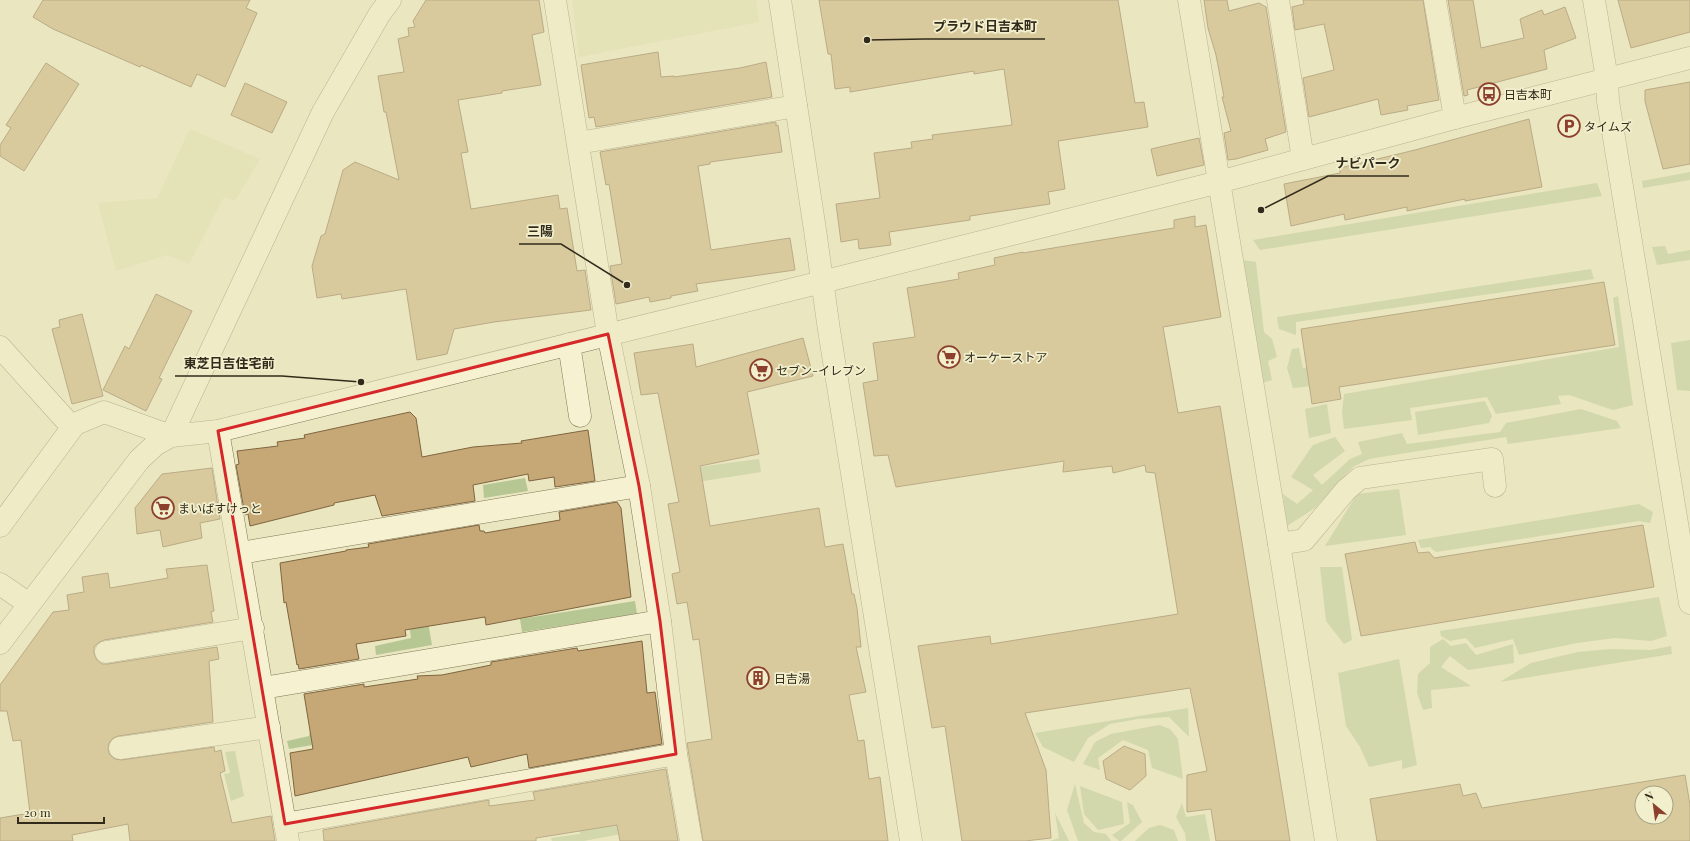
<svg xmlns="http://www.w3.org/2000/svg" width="1690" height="841" font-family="'Playfair Display','Noto Sans JP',serif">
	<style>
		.farmland { fill: #dddfad }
		.green { fill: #b7c794 }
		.building { fill: #c6a877; stroke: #7f6540; fill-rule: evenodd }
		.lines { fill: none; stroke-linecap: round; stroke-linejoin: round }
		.minor-casing { stroke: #817658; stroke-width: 23 }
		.minor { stroke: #f6f2d1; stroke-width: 22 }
		.marked { fill: none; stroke: #d62828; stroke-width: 3; stroke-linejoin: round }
		.labels { text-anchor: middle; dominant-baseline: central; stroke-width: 3.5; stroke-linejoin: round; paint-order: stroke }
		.poi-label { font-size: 12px; fill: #322b1c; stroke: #f2efcd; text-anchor: start }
		.leader { fill: none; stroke: #322b1c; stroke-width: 1.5 }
		.callout-dot { fill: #322b1c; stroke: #f2efcd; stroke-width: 1.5 }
		.callout-label { font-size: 13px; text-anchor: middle; font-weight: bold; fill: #322b1c; stroke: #f2efcd; stroke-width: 3.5; stroke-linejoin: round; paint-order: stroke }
	</style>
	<rect width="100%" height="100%" fill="#eae6bf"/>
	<g class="farmland">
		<path d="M572,0H756L759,22L579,57Z"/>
		<path d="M190,129L260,159L235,201L224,197L189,264L167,255L116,271L98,203L157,198Z"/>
	</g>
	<g class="green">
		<path d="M1690,172V180L1643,188L1642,181Z"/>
		<path d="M1597,183L1602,196L1260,250L1253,240Z"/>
		<path d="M1665,246L1668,254L1690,250V260L1657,265L1652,247Z"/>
		<path d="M1242,260L1256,262L1264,332L1272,339L1277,357L1268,361L1272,380L1263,383Z"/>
		<path d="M1591,269L1594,279L1296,322V335L1279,329L1277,317Z"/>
		<path d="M1618,296L1633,405L1613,410L1569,395L1558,396L1561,404L1496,414L1487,397L1410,408L1412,420L1344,429L1342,413L1344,394L1619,347L1613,298Z"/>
		<path d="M1690,340V391L1677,390L1671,343Z"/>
		<path d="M1299,348L1303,368L1313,366V386L1293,388L1287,368L1292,349Z"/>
		<path d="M1485,401L1492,416L1489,423L1418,435L1415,412Z"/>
		<path d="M1327,404L1331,433L1309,438L1305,409Z"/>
		<path d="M1581,409L1617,421L1621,428L1508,444L1506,437L1369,459L1353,467L1315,508L1287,526L1283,494L1297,504L1313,490L1291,477L1313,445L1335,437L1345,451L1313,475L1322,485L1350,459L1362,454L1358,442L1402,433L1407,444L1500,432L1506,423Z"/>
		<path d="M759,459L761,472L678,485L675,470Z"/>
		<path d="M525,478L528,491L484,498L483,485Z"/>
		<path d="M1399,489L1406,535L1325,546L1357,494Z"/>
		<path d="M1639,504L1653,512L1650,523L1639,521L1436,552L1430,547L1421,548L1418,540Z"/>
		<path d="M1320,567H1342L1352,640L1344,644L1326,621Z"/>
		<path d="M423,593L432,645L376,655L375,646L411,638L405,596Z"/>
		<path d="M1659,597L1667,636L1651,641L1615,638L1577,643L1519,655L1513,639L1475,648L1466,638L1450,641L1441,636L1440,631Z"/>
		<path d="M635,601L637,614L522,632L520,619Z"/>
		<path d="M1443,639L1451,646L1466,643L1476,655L1513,644L1514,663L1468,670L1450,656L1441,667L1471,686L1431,690L1432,708L1423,710L1417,693L1418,674L1430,663V647Z"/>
		<path d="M1671,646L1672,654L1500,682L1531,663L1578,652L1610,649L1651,650Z"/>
		<path d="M1399,659L1417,765L1402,769V760L1369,767L1360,747L1346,726L1338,673Z"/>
		<path d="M1188,708L1189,737L1169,717L1138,719L1110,724L1088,738L1074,762L1043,747L1035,733Z"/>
		<path d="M362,725L365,736L289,749L287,741L309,736L310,730Z"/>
		<path d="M1159,725L1170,729L1178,739L1183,779L1152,768L1148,750L1123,740L1098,758L1100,770L1083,764L1095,742L1111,734Z"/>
		<path d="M235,751L244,796L231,801L224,774L230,773L225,752Z"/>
		<path d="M1075,784L1084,823L1094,832L1106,834L1111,841H1078L1067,810Z"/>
		<path d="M1080,786L1122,802L1124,824L1098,830L1084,814Z"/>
		<path d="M1127,802L1133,805L1142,822L1121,841H1119L1112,835L1130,823Z"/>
		<path d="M1182,803L1186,817L1205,814L1210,841H1186L1185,833L1176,817Z"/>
		<path d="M1055,813L1069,841H1050L1059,838Z"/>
		<path d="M647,818V829L584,841H552L551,838L580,834V828Z"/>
		<path d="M1160,825L1174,830L1178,841H1135L1149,828Z"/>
	</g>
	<g class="building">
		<path d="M43,0H250L246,8L257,13L225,87L197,74L191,87L141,65L140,67L53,29L33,17Z"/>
		<path d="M426,0H539L544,32L532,35L541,85L502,91V93L458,100L468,152L461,153L471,209L558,195L560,209L567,208L577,271L585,270L591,310L494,322L454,329L447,354L417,360L406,289L342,299L341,294L317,298L312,266L321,236L325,234L343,170L355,162L399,180L386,112H384L378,76L404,72L398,39L409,36L408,28L415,27L413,21Z"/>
		<path d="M819,0H1118L1135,103L1144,102L1148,127L1058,141L1065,189L1048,192L1050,204L970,216V220L889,232L891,245L859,249L858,239L841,242L836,204L880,198L874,153L912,148L911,142L933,139L932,135L1012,125L1004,69L974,74V71L850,92V87L835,89L831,54H828Z"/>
		<path d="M1204,0H1227L1229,11L1259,3L1266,7L1286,132L1265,139L1268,150L1236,159L1228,160L1224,133L1231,131L1222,97H1224L1216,55L1208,28Z"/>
		<path d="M1303,0H1423L1439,100L1407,106L1408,110L1381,115L1378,99L1309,117L1303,78L1334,70L1324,24L1295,30L1292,7L1304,4Z"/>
		<path d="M1448,0H1473L1481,48L1524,38L1520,19L1542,10L1544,15L1565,7L1576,38L1544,50L1547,69L1467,90L1468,95L1464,96Z"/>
		<path d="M1618,0H1690V32L1631,48Z"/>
		<path d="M658,52L661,77L674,76V77L740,68L766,62L772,97L596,127L594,117L589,118L581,65Z"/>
		<path d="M46,63L79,84L24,171L0,156V145L11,128L6,125Z"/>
		<path d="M1690,82V164L1663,169L1645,101V90Z"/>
		<path d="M245,83L287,102L272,133L231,115Z"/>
		<path d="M1529,119L1542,187L1465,201V199L1407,211V207L1345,220L1344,214L1291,226L1284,184L1340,173V168L1415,150Z"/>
		<path d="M776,122V126L778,125L782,152L710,162V164L698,166L711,250L790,238L795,270L696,284L698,291L671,296V298L650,302L649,297L616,304L610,266L622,264L609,184L606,185L600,152Z"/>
		<path d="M1199,138L1204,165L1157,176L1151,149Z"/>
		<path d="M1195,216V227L1206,225L1221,317L1163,327L1178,413L1220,406L1290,841H1216L1211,809L1187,812V775L1207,771L1190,688L1025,713L1046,770L1051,838L1025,841H962L945,726L932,728L918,646L990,636L991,644L1178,614L1155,473L1146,472L1145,465L1113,473L1112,466L1063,472L1064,461L896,487L888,455L874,456L863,383L878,380L873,343L915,337L907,288L959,279L958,273L995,265L994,258L1023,252V253L1174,228V220Z"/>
		<path d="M1604,282L1615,345L1339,387L1341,399L1312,404L1301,329Z"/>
		<path d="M156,294L192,311L159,378L162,379L146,411L103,390L125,346L129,349Z"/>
		<path d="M82,314L103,396L72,404L52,329L60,327L59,320Z"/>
		<path d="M803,338L813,376L747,392L759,454L700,466L710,526L819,508L825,547L843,544L852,594H854L857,608L861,647H856L866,692L849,695L858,741L864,740L869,779L880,777L888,841H703L687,743L712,739L699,639L693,640L687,602L677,604L672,574L680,572L668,504L679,502L658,393L641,395L634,353L693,344L696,367Z"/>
		<path d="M410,412L416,418L422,457L473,447L522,443L521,441L588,430L595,481L555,487L554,477L529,481L528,474L473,485L475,501L382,516L375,495L334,503V505L250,526L248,514L245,515L236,465L239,464L237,451L278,446L277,442L305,438L304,435Z"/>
		<path d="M212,468L220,519L200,523L202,538L163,547L160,530L137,534L135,508L162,474Z"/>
		<path d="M617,502L621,508L631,597L486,625L485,617L405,630L406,636L356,644L359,659L299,669L298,664L297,665L286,602L284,603L280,563L346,551V550L369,547L368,544L479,525L480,531H484L485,533L560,520L559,512Z"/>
		<path d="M1643,525L1654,587L1361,636L1345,554L1415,542L1418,553L1429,552L1434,558Z"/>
		<path d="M207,565L214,611L211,612L213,622L104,640L98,643L94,647V654L97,660L102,664H108L217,647L219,659L209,661L213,722L118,736L113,738L109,743L108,750L110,755L115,759L121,760L214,747L215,752L221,750L225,771L220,773L232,823L271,816L275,841H130L128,824L72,835L73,841H0V818L30,813L21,740L13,741L7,711H0V685L53,612L69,610L67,595L84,592L82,577L108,573L110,588L168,578L166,569Z"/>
		<path d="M642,641L647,693L655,692L662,744L529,768L527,754L471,767L468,757L295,796L290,753L313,749L304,694L364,684V687L418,679L417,676L442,675L491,665V662L577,648L578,651Z"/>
		<path d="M1124,746L1145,754L1146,776L1130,790L1106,779L1103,761Z"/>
		<path d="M666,769L678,841H620L617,825L536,838V841H324L323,830L489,800V806L535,800L533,792Z"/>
		<path d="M1685,775L1690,805V841H1377L1370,799L1460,784L1463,796L1476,793L1482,808ZM1642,793H1666V817H1642Z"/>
	</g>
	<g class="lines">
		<g class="minor-casing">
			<g id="minor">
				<path d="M555,0L608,334L639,486L660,621L676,754L691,841"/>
				<path d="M780,0L815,230L829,330L911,841"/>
				<path d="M1189,0L1279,544L1326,841"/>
				<path d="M1278,0L1303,159"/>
				<path d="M1435,0L1455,118"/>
				<path d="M1594,0L1607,79L1608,101L1690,603"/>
				<path d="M578,143L796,106"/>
				<path d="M569,344L580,416"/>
				<path d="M0,347L72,427"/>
				<path d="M218,431L288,841"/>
				<path d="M171,436L323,112L379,15L390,0"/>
				<path d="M0,526L75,424L104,412L171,436"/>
				<path d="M1279,544L1304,540L1346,490L1360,478L1492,459L1495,486"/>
				<path d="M240,553L639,486"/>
				<path d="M0,584L29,604"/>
				<path d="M0,643L139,460L155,445L171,436L218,431L822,282L1219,182L1455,118L1690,58"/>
				<path d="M106,652L253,628"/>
				<path d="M263,688L660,621"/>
				<path d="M120,748L269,727"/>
				<path d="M285,824L676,754"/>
			</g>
		</g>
		<use href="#minor" class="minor"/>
	</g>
	<path d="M0 0H1690V841H0ZM608,334L639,486L660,621L676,754L285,824L218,431Z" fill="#eae6bf" fill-opacity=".55" fill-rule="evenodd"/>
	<path class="marked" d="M608,334L639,486L660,621L676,754L285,824L218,431Z"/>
	<defs>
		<g id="bus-ring" transform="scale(1.15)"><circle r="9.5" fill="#f2efcd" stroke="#8c3f2c" stroke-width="1.5"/><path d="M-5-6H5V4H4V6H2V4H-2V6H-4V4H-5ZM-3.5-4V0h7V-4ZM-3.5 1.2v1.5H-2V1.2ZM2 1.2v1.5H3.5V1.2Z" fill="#8c3f2c"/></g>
		<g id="parking-ring" transform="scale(1.15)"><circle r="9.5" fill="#f2efcd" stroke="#8c3f2c" stroke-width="1.5"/><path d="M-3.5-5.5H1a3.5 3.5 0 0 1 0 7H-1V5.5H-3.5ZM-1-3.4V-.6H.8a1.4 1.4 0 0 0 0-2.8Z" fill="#8c3f2c"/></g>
		<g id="supermarket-ring" transform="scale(1.15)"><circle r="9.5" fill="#f2efcd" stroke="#8c3f2c" stroke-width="1.5"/><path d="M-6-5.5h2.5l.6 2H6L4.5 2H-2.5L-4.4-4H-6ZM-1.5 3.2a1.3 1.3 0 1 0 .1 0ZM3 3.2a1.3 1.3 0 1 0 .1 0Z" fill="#8c3f2c"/></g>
		<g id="building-ring" transform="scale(1.15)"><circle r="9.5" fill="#f2efcd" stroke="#8c3f2c" stroke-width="1.5"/><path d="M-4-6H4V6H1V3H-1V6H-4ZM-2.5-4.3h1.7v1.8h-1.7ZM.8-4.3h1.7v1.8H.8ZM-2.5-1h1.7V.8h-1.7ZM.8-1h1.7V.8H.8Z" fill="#8c3f2c"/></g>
	</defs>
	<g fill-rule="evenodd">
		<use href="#bus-ring" x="1489" y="94"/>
		<use href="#parking-ring" x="1569" y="126"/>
		<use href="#supermarket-ring" x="949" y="357"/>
		<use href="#supermarket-ring" x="761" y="370"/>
		<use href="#supermarket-ring" x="163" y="508"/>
		<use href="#building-ring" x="758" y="678"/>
	</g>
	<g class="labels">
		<g class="poi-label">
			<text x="1504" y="94">日吉本町</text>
			<text x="1584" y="126">タイムズ</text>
			<text x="964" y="357">オーケーストア</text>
			<text x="776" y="370">セブン-イレブン</text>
			<text x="178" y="508">まいばすけっと</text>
			<text x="774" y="678">日吉湯</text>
		</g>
	</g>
	<path class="leader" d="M867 40L925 39H1045M1261 210L1328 176H1409M627 285L561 244H519M361 382L282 376H175"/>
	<g class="callout-dot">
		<circle cx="867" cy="40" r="4"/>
		<circle cx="1261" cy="210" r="4"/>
		<circle cx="627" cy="285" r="4"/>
		<circle cx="361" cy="382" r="4"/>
	</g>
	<g class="callout-label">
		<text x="985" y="31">プラウド日吉本町</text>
		<text x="1368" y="168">ナビパーク</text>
		<text x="540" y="236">三陽</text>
		<text x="229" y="368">東芝日吉住宅前</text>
	</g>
	<g transform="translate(1654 805) rotate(331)"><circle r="19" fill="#f2efcd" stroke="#a5a186"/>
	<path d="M0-3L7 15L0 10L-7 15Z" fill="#8c3f2c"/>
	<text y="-6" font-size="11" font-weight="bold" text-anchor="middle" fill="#322b1c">N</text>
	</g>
	<path d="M18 817v6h86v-6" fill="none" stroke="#322b1c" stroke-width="2"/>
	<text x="24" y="817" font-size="12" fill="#322b1c" stroke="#f2efcd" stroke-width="3" paint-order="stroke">20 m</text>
</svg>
